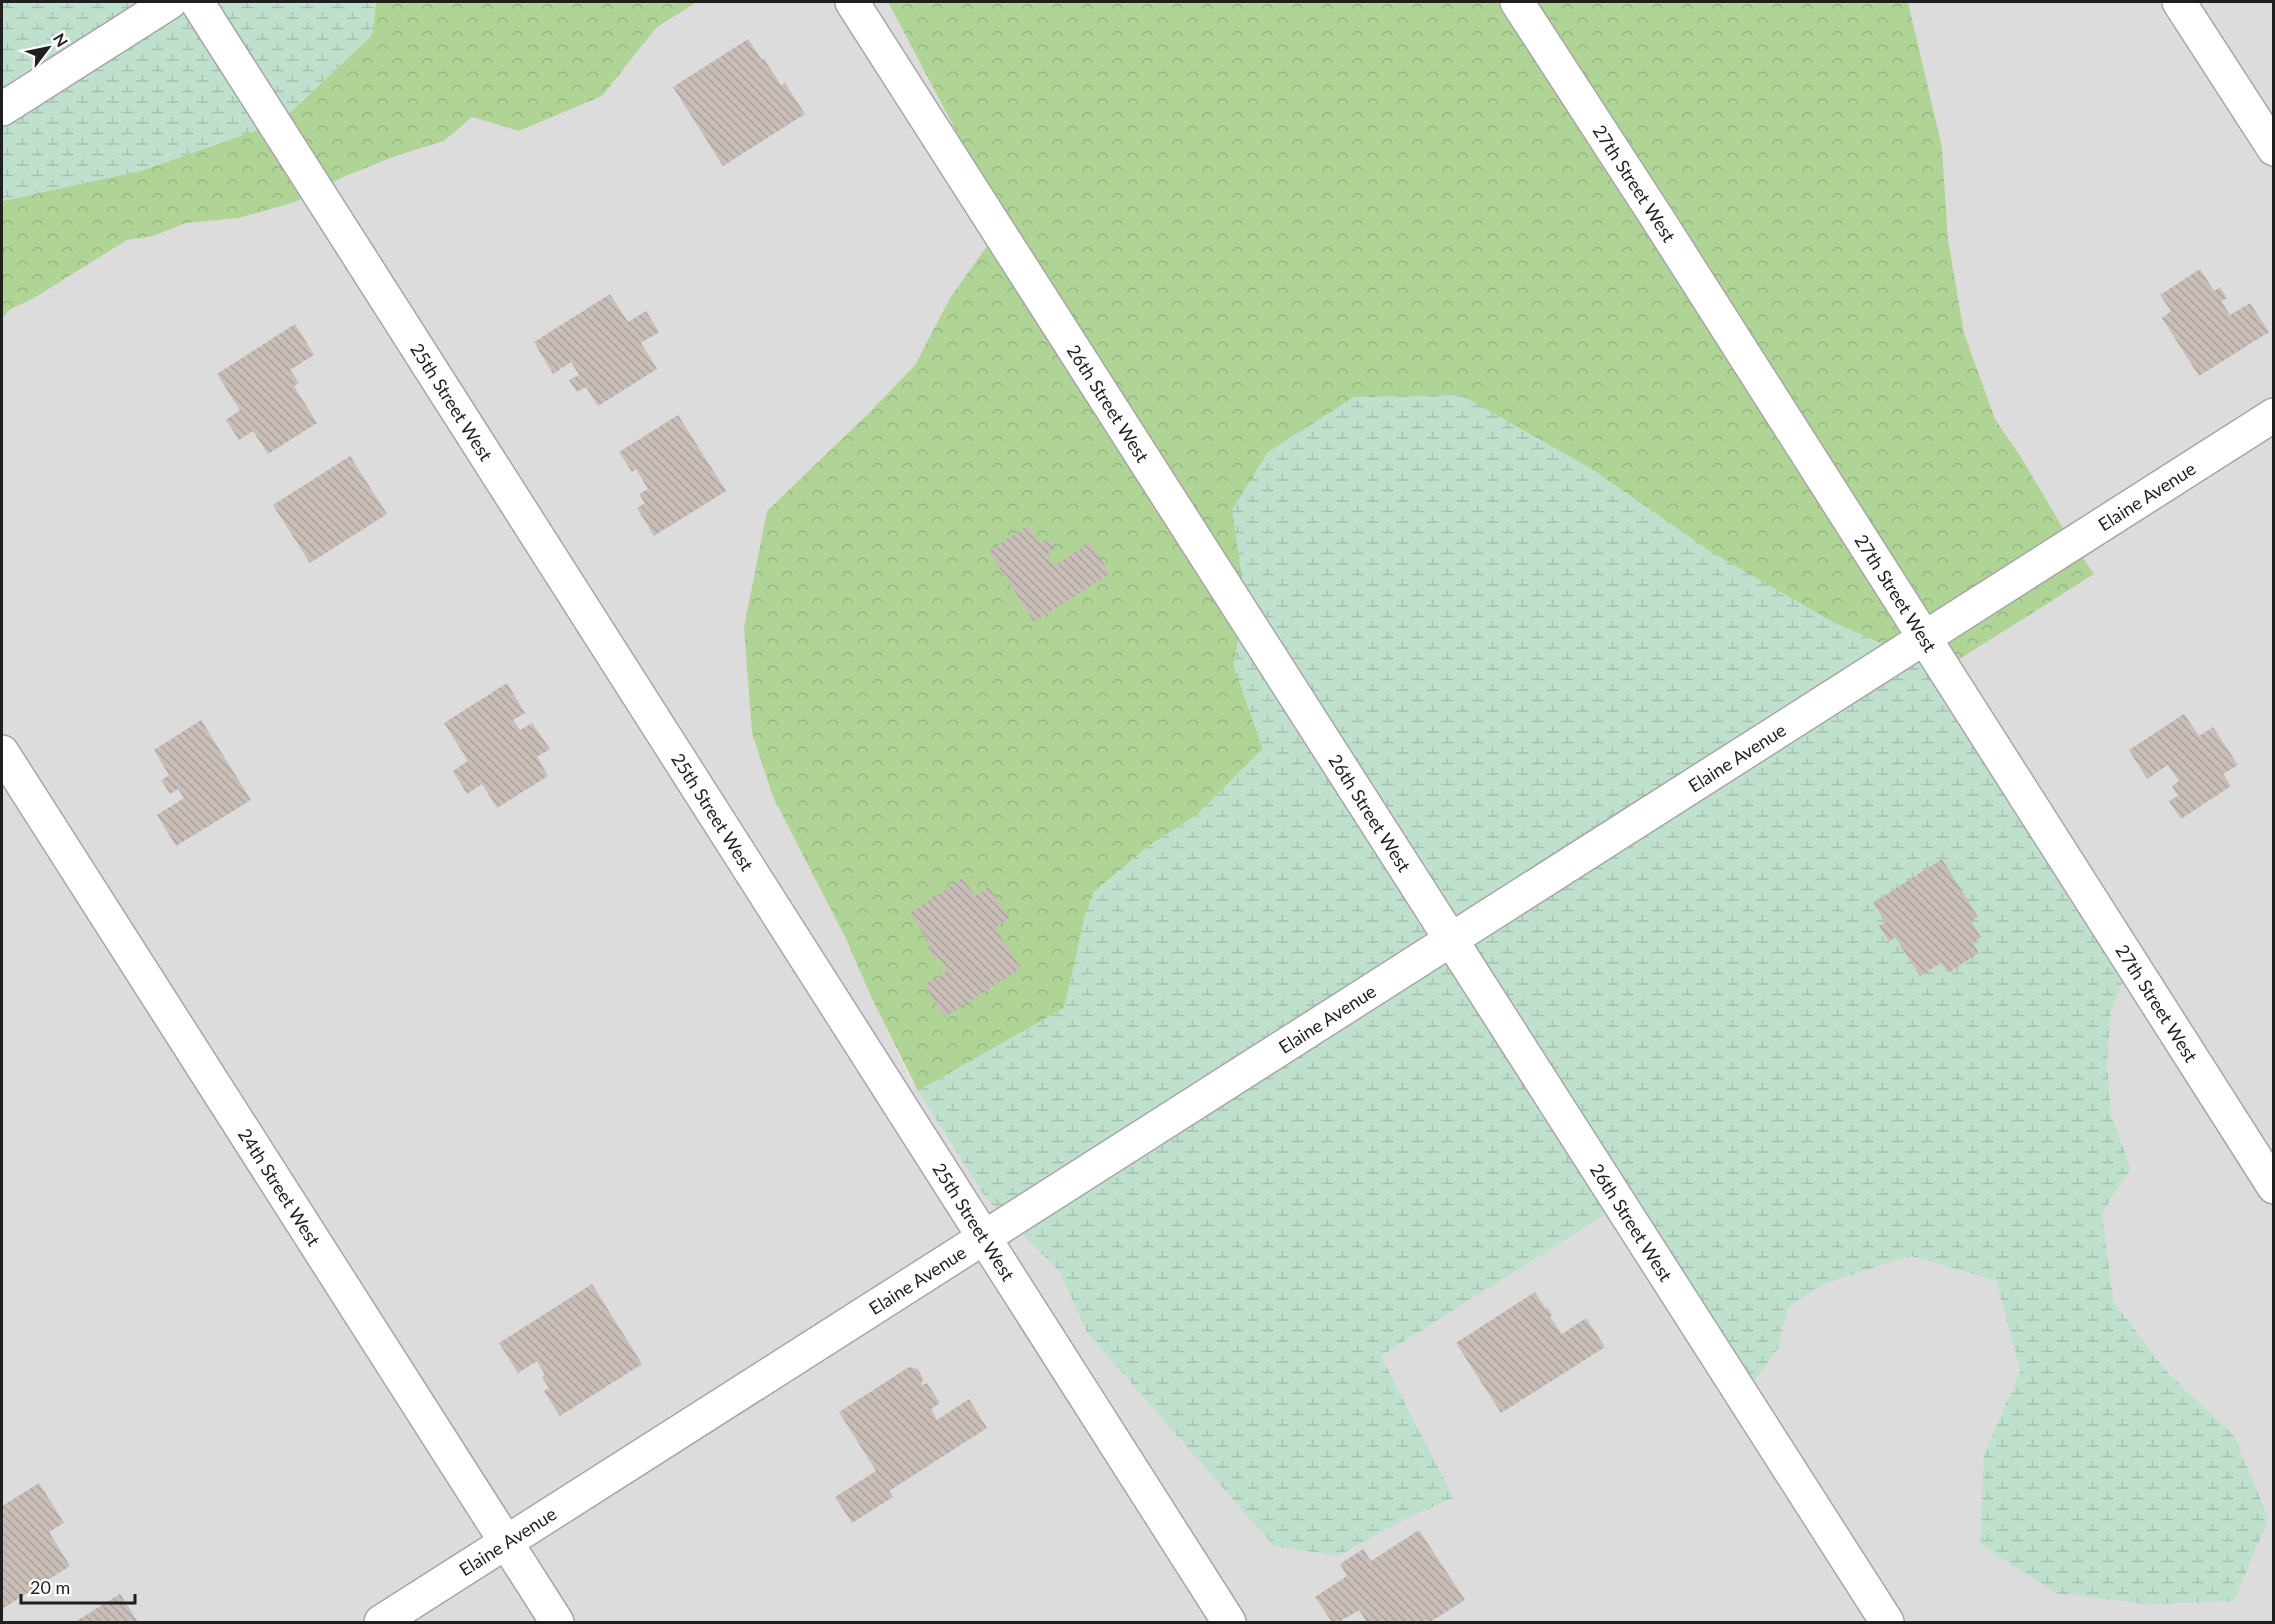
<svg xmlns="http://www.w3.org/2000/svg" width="2275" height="1624" font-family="Lato,sans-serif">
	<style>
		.residential { fill: #dddcdc }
		.forest { fill: url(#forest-crowns) }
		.wetland { fill: url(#wetland-marsh) }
		.building { fill: url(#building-back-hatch) }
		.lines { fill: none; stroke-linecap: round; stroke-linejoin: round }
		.street-casing { stroke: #a6a6a6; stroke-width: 36 }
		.street { stroke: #fff; stroke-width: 33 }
		.labels { text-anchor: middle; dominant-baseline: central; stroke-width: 4.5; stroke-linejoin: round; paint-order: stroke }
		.street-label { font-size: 18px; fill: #1f1f1f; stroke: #fff }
	</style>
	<defs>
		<pattern id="forest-crowns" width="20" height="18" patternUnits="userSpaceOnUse" patternTransform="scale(1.5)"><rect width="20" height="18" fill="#afd496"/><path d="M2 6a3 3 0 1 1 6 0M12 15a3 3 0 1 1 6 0" fill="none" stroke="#96b681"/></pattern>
		<pattern id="wetland-marsh" width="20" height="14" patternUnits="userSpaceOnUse" patternTransform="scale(1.5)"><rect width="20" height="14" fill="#c0e0ce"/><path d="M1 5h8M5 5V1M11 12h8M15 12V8" fill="none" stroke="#a5c0b0"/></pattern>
		<pattern id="building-back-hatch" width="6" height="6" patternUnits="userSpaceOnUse" patternTransform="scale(1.5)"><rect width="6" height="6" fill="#c9bdb7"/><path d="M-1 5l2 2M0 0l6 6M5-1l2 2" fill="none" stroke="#aca29d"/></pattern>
	</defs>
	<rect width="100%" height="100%" fill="#f1ebe5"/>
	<path class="residential" d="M697,2H888L1004,222L950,298L915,365L866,416L773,797L846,939L872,999L910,1078L987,1200L1059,1271L1087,1333L1274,1545L1405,1519L1454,1498L1381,1356L1622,1203L1786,1310L1825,1284L1911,1256L1996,1281L2020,1371L1984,1454L2234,1601L2269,1517L2234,1435L2168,1373L2114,1302L2102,1213L2131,1169L2111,1114L2107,1063L2111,1012L2129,966L1942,670L2070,540L2021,457L1995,419L1964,333L1948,239L1942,147L1908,2H2273V1622H2V319L8,310L34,298L127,240L153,235L186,223L239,218L295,202L341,178L393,157L444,141L472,116L520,131L602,96L656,28Z"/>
	<g class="forest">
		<path d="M376,2H697L656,28L602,96L519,131L472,117L444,141L393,157L341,178L295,202L239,218L186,223L153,236L127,240L34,298L9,310L2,319V201L143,170L280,122L372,35Z"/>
		<path d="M888,2H1908L1942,147L1948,239L1964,333L1995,419L2021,457L2070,540L2094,574L1942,670L1834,623L1710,552L1245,598L1234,666L1263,749L1196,816L1149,846L1094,892L1085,916L1065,1008L918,1091L872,999L846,939L773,797L752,733L744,628L767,511L866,416L915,365L950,298L1004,222Z"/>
	</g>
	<g class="wetland">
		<path d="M2,2H376L372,35L280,122L143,170L2,201Z"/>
		<path d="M1461,395L1592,469L1710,551L1834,623L1942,670L2129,966L2111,1012L2107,1063L2111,1114L2131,1169L2102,1213L2114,1302L2168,1373L2234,1435L2269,1518L2234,1601L2148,1604L2055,1593L1980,1544L1984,1454L2020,1371L1996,1281L1911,1256L1825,1284L1788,1308L1778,1348L1747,1392L1622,1204L1381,1356L1454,1498L1405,1519L1338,1556L1274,1546L1087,1333L1059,1271L987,1200L918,1091L1064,1008L1085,916L1094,892L1149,846L1196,816L1263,749L1234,666L1245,598L1232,510L1268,452L1354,397Z"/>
	</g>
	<g class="building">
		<path d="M748,39L762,60L764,59L781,85L785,83L805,114L723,166L673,87Z"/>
		<path d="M2200,269L2214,291L2220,287L2227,298L2221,301L2230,315L2250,303L2269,332L2199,376L2162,318L2171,311L2160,295Z"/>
		<path d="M610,294L628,322L646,311L659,332L641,343L657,369L598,406L586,387L577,392L569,380L579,375L571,362L553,374L534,342Z"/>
		<path d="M295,324L314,355L290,370L299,383L294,386L317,423L268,454L253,431L239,440L226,420L240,410L217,374Z"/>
		<path d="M678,415L726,491L654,536L637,508L645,503L639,494L648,489L636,469L632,472L619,452Z"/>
		<path d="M350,456L387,514L310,563L273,505Z"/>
		<path d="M1028,525L1039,543L1047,538L1054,550L1047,555L1054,566L1090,542L1110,574L1034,622L989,551Z"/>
		<path d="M507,683L525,713L513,720L520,730L532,723L550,749L537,757L548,776L497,808L482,784L467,794L453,771L468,761L444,723Z"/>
		<path d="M2184,714L2199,736L2213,727L2238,765L2223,774L2231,786L2181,819L2169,801L2178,796L2172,786L2179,781L2168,765L2147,779L2129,750Z"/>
		<path d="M201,720L251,800L176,846L157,815L184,798L178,789L170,794L161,780L169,775L154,750Z"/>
		<path d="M1942,859L1978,917L1971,921L1981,937L1973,943L1979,953L1948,973L1941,963L1920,976L1895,937L1889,942L1879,926L1886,922L1873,903Z"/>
		<path d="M963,878L975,896L989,887L1010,918L995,928L1021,968L945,1017L924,985L947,971L939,958L935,960L927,948L931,945L910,913Z"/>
		<path d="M592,1284L642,1364L560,1416L544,1391L549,1388L542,1377L545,1375L537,1361L518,1373L499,1343Z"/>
		<path d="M1535,1292L1546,1309L1548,1308L1552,1315L1550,1317L1562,1334L1586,1318L1605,1347L1501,1413L1456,1343Z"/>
		<path d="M909,1367L918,1369L923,1378L921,1386L927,1383L940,1403L931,1409L937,1420L969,1399L987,1428L889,1491L893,1497L852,1523L835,1497L876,1471L839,1412Z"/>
		<path d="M39,1483L64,1523L49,1532L70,1566L2,1609V1506Z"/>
		<path d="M1419,1530L1465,1600L1430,1622H1367L1359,1610L1339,1622H1332L1315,1597L1347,1576L1340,1564L1363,1549L1371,1561Z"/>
		<path d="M120,1594L138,1622H75Z"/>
	</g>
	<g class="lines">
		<g class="street-casing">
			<g id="street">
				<path id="s1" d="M197,2L1229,1622"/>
				<path id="s2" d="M852,2L1887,1622"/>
				<path id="s3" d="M1517,2L1661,224L2274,1187"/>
				<path d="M2179,2L2274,149"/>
				<path d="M2,109L170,2"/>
				<path id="s4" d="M2,752L557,1622"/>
				<path id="s5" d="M381,1622L2274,415"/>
			</g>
		</g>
		<use href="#street" class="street"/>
	</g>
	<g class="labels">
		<g class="street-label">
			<text stroke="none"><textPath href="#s3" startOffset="216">27th Street West</textPath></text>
			<text stroke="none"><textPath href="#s1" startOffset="474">25th Street West</textPath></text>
			<text stroke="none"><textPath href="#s2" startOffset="476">26th Street West</textPath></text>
			<text stroke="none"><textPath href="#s5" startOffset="2094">Elaine Avenue</textPath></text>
			<text stroke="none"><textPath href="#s3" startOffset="702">27th Street West</textPath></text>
			<text stroke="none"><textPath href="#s5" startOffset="1608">Elaine Avenue</textPath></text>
			<text stroke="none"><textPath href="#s1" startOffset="960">25th Street West</textPath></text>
			<text stroke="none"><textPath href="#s2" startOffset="962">26th Street West</textPath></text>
			<text stroke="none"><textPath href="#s3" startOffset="1188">27th Street West</textPath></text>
			<text stroke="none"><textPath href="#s5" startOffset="1122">Elaine Avenue</textPath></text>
			<text stroke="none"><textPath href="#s4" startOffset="516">24th Street West</textPath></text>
			<text stroke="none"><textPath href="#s2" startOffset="1448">26th Street West</textPath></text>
			<text stroke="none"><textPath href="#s1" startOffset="1446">25th Street West</textPath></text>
			<text stroke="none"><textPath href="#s5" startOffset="636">Elaine Avenue</textPath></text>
			<text stroke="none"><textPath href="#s5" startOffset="150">Elaine Avenue</textPath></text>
		</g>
	</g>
	<rect width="2275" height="1624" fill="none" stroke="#1f1f1f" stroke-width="6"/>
	<g transform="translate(48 48) rotate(58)" stroke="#ffffff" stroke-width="4.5" paint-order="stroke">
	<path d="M0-4.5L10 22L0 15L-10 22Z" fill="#1f1f1f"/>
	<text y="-9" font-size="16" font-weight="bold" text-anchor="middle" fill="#1f1f1f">N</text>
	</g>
	<path d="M21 1594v9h114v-9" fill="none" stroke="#1f1f1f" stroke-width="3"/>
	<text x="30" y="1594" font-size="18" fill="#1f1f1f" stroke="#ffffff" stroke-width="4.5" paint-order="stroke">20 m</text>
</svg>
